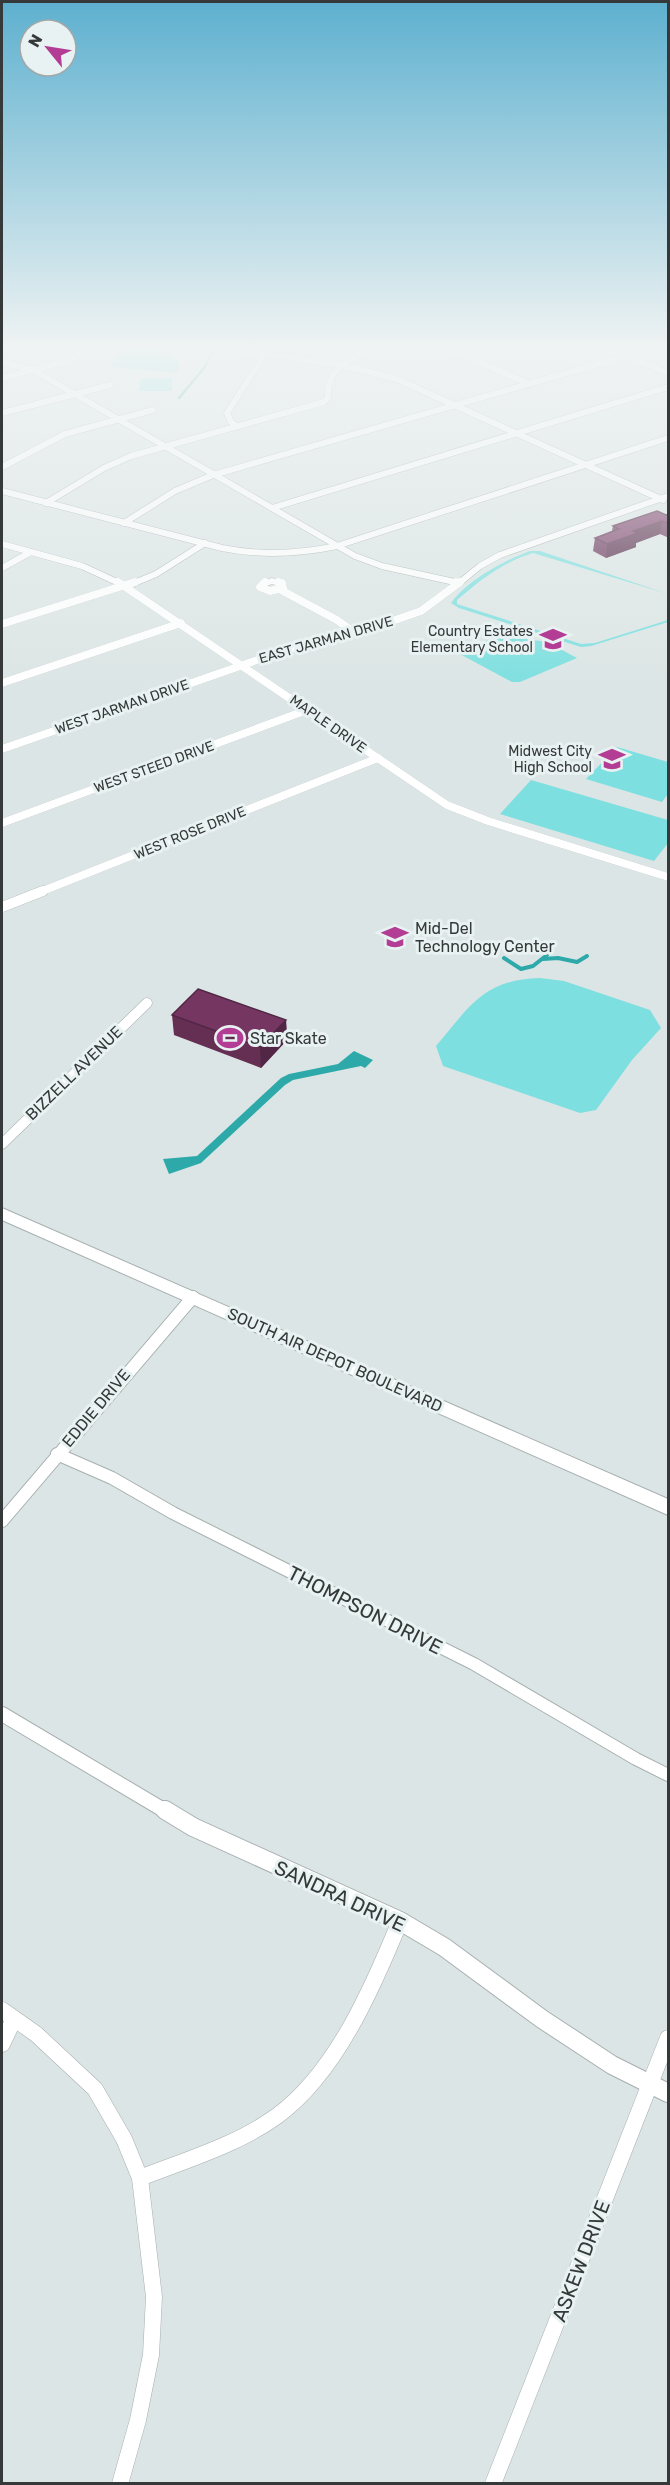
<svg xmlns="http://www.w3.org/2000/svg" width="670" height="2485" font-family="Rubik,sans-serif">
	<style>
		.green { fill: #7ddfdf }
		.water { fill: #2da9aa }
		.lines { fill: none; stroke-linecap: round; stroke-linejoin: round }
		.stream-far1 { stroke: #2da9aa; stroke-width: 2 }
		.stream { stroke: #2da9aa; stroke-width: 4 }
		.minor-far4-casing { stroke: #a7afaf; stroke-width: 7 }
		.minor-far3-casing { stroke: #a7afaf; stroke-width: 8 }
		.minor-far2-casing { stroke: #a7afaf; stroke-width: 11 }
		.minor-far1-casing { stroke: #a7afaf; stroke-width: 14 }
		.minor-casing { stroke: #a7afaf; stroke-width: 17 }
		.tertiary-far1-casing { stroke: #a7afaf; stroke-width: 16 }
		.tertiary-casing { stroke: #a7afaf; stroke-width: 20 }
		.primary-casing { stroke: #a7afaf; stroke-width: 2 }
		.minor-far4 { stroke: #fff; stroke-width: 6 }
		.minor-far3 { stroke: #fff; stroke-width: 8 }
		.minor-far2 { stroke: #fff; stroke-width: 10 }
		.minor-far1 { stroke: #fff; stroke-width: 12 }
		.minor { stroke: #fff; stroke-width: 16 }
		.tertiary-far1 { stroke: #fff; stroke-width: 14 }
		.tertiary { stroke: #fff; stroke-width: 18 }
		.primary { fill: #fff; fill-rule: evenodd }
		.wall { fill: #652f54 }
		.shaded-wall { fill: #522645 }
		.building { fill: #753762; stroke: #522645; stroke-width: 1.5 }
		.labels { text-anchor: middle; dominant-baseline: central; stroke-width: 6; stroke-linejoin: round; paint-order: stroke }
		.far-poi-label { font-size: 14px; fill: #363939; stroke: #e9f2f2; text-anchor: end }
		.far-street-label { font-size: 14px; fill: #363939; stroke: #e9f2f2 }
		.poi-label { font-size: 16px; fill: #363939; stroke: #e9f2f2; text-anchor: start }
		.street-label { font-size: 16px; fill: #363939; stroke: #e9f2f2 }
		.near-street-label { font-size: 20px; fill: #363939; stroke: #e9f2f2 }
	</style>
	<rect width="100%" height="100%" fill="#dce5e5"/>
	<g class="green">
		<path d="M127,345C144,345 175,348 180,367L176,373L110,367Z"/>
		<path d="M172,378V391H139L141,379Z"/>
		<path d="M530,551H540L668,594L533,553C503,562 480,580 457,600V604L581,644L595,643L668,620V622L591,646L581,647L459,608L451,603C467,580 505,560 530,551Z"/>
		<path d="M518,638L547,642L577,658L520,682H512L458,653L490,639Z"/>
		<path d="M617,747L668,762V794L662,802L586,779Z"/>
		<path d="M531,780L668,820V843L654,861L500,814Z"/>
		<path d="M540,978L564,981L650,1010L661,1028L632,1060L596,1110L580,1113L443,1066L436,1046C471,1005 483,980 540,978Z"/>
	</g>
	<path class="water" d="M354,1051L373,1060L365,1068L361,1066L293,1080L285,1085L201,1163L169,1174L163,1159L197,1156L281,1078L289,1074L338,1064Z"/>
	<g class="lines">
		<path class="stream-far1" d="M179,398L204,368L213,351L210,345"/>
		<g class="stream">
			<path d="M504,958L521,969L533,966L547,955L543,942"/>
			<path d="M543,959L558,958L577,962L587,956"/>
		</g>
		<g class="minor-far4-casing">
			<g id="minor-far4">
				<path d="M231,345L241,352L265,354L227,413L231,422L237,426"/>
				<path d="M423,345L463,355L529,384"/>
				<path d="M585,345L626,356L668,373"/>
				<path d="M265,354L342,365L397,379L663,500"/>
				<path d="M296,357L313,345"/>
				<path d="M2,362L33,370L355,556L382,566L459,583"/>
				<path d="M2,378L74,359L87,345"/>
				<path d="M2,413L110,385"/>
				<path d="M2,467L65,434L153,410"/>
				<path d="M2,491L222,548C261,556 298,554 337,546L668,438"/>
				<path d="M46,503L104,468L131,456L324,402L328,398C325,368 353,358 376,345"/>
				<path d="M272,508L668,387"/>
				<path d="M124,523L175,491L213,475L626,356"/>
				<path d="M2,544L82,566L121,584"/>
				<path d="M2,568L31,552"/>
				<path d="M132,584L156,574L205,543"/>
				<path d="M263,584L272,581L282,584"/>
				<path d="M458,584L480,566L500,555L668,496"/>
			</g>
		</g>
		<g class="minor-far3-casing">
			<g id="minor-far3">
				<path d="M118,582L447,805L488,821L668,877"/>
				<path d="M265,582L260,587L270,591L283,588L282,583L278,582"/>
				<path d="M456,582L459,583"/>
				<path d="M281,590L337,620L352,631"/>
				<path d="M2,624L135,582"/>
				<path d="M2,683L181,623"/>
				<path d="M2,749L283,651L378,626L421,611L460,582"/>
				<path d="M2,823L307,710"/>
				<path d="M40,892L378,758"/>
			</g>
		</g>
		<g class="minor-far2-casing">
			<g id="minor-far2">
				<path d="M2,907L43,891"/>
				<path d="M2,1144L147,1003"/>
			</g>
		</g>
		<g class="minor-far1-casing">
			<g id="minor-far1">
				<path d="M57,1454L112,1478L173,1513L474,1664L636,1759L668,1775"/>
				<path d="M2,1521L193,1297"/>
			</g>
		</g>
		<g class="minor-casing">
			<g id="minor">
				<path d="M2,2010L36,2034L95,2089L124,2139L140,2178L154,2297L151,2355L138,2420L120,2484"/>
				<path d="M2,2044L14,2019"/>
				<path d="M140,2178C186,2160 237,2145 277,2116C336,2073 373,1987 400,1921"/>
				<path d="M493,2484L668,2038"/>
			</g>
		</g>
		<g class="tertiary-far1-casing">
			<path id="tertiary-far1" d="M2,1714L167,1812"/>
		</g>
		<g class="tertiary-casing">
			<path id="tertiary" d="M165,1810L193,1827L400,1921L444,1947L542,2019L612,2065L668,2093"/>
		</g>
		<g class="primary-casing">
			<path id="primary" d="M2,1208L668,1499V1515L2,1220Z"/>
		</g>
		<use href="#minor-far4" class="minor-far4"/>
		<use href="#minor-far3" class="minor-far3"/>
		<use href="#minor-far2" class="minor-far2"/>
		<use href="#minor-far1" class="minor-far1"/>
		<use href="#minor" class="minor"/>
		<use href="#tertiary-far1" class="tertiary-far1"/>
		<use href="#tertiary" class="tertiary"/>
		<use href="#primary" class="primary"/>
	</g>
	<g class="wall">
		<path d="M669,514V538L660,534L636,543V547L606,558L593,551L595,538L612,531L613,526Z"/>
		<path d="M172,1015L286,1020L287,1040L261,1068L174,1035Z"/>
	</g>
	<g class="shaded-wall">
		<path d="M662,521L660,534L636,543V547L606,558L607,544L633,531Z"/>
		<path d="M286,1020L287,1040L261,1068L260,1047Z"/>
	</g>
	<g class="building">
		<path d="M657,511L666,515L669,514V524L662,521L633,531L638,533L607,544L595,538L619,529L613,526Z"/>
		<path d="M198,989L286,1020L260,1047L172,1015Z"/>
	</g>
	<linearGradient id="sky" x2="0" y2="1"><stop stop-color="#5db0cf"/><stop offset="0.5" stop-color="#eff3f3"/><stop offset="1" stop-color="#eff3f3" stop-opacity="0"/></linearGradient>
	<rect width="670" height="693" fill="url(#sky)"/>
	<defs>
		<g id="school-bare" transform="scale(2.07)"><path d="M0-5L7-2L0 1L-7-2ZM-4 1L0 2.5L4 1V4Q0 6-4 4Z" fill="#b33d94" stroke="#e9f2f2" stroke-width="2.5" paint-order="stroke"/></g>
		<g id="stadium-bare" transform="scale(2.07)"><path d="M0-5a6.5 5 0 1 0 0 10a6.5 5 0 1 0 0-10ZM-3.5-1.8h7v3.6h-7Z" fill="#b33d94" stroke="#e9f2f2" stroke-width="2.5" paint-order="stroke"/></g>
	</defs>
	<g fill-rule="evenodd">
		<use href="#school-bare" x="553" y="639"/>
		<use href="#school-bare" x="612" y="759"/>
		<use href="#school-bare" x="395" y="937"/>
		<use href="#stadium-bare" x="230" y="1038"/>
	</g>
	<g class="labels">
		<g class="far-poi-label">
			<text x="533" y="631">Country Estates<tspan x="533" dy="16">Elementary School</tspan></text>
			<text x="592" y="751">Midwest City<tspan x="592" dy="16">High School</tspan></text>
		</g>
		<g class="far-street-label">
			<text transform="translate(326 640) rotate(-16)">EAST JARMAN DRIVE</text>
			<text transform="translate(122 707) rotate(-19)">WEST JARMAN DRIVE</text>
			<text transform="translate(328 724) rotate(35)">MAPLE DRIVE</text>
			<text transform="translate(154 767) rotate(-20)">WEST STEED DRIVE</text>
			<text transform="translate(190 833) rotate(-22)">WEST ROSE DRIVE</text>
		</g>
		<g class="poi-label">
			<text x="415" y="928">Mid-Del<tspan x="415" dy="18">Technology Center</tspan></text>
			<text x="250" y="1038">Star Skate</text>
		</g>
		<g class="street-label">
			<text transform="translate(74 1073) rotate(-44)">BIZZELL AVENUE</text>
			<text transform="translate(335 1360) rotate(24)">SOUTH AIR DEPOT BOULEVARD</text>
			<text transform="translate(96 1408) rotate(-50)">EDDIE DRIVE</text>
		</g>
		<g class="near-street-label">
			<text transform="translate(365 1610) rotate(27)">THOMPSON DRIVE</text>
			<text transform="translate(340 1896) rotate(25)">SANDRA DRIVE</text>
			<text transform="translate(581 2261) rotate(-69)">ASKEW DRIVE</text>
		</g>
	</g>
	<rect width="670" height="2485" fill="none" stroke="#363939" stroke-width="6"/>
	<g transform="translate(48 48) rotate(300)"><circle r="28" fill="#e9f2f2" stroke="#a1a8a8" stroke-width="1.5"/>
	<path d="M0-4.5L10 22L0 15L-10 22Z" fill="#b33d94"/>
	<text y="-9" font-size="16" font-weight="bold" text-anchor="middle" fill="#363939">N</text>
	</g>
</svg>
